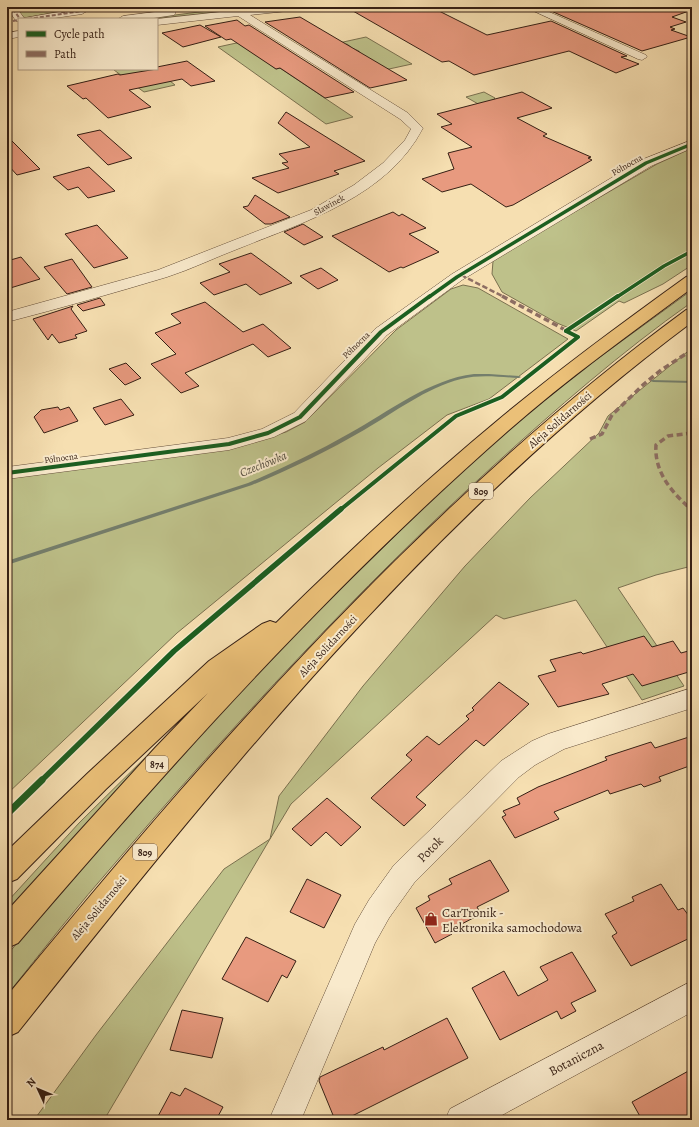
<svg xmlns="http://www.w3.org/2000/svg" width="699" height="1127" font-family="Alegreya,serif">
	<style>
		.green { fill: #bec18a; stroke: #7a704f }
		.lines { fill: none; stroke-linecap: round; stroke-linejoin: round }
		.stream { fill: #747e6c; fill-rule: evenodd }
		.building { fill: #e89a7f; stroke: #351f14 }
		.minor-casing { stroke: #654f3b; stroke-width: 1 }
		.major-casing { stroke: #351f14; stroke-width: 2 }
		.minor { fill: #f9eacc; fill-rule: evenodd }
		.major { fill: #ebc078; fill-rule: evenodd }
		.quiet-far3 { stroke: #8d6e63; stroke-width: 2; stroke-dasharray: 4 2; stroke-linecap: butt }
		.quiet-far2 { stroke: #8d6e63; stroke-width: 2.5; stroke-dasharray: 5.5 2.5; stroke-linecap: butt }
		.quiet-far1 { stroke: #8d6e63; stroke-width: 3.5; stroke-dasharray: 6 3.5; stroke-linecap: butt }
		.quiet { stroke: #8d6e63; stroke-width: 4.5; stroke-dasharray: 8 4.5; stroke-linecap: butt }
		.cycleway-far3-casing { stroke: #f9eacc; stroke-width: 5 }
		.cycleway-far2-casing { stroke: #f9eacc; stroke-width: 6 }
		.cycleway-far1-casing { stroke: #f9eacc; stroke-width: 8 }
		.cycleway-casing { stroke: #f9eacc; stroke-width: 10 }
		.cycleway-far3 { stroke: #1b5e20; stroke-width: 3.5 }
		.cycleway-far2 { stroke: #1b5e20; stroke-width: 4 }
		.cycleway-far1 { stroke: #1b5e20; stroke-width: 5.5 }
		.cycleway { stroke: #1b5e20; stroke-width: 7 }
		.labels { text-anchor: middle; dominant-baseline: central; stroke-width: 4; stroke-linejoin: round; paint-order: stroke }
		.far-street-label { font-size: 9px; fill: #351f14; stroke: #f9eacc }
		.shield { fill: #f9eacc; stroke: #705c4b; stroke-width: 1 }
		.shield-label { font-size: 10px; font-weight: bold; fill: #351f14 }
		.street-label { font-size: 11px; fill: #351f14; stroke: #f9eacc }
		.water-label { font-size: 12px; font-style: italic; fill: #544e40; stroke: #f9eacc }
		.near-street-label { font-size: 13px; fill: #351f14; stroke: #f9eacc }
		.near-poi-label { font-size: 13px; fill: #351f14; stroke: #f9eacc; text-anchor: start }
	</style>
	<rect width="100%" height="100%" fill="#f6dfb1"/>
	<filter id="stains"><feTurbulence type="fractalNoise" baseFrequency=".005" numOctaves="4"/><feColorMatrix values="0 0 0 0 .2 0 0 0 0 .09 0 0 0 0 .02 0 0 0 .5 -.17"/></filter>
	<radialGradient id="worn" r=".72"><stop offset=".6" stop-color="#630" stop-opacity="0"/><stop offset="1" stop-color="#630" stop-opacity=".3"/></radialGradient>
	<g class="green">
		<path d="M21,7H46L57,12L24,18L16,8Z"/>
		<path d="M126,7H179C167,8 133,16 124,8Z"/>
		<path d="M223,9L228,11L151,19V18Z"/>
		<path d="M366,37L412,64L366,74L359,51L354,49H351V47L347,44L329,48L325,46Z"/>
		<path d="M241,42L276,69L280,68L353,117L326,124L218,47Z"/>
		<path d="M121,69H155L175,85L144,92L114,70Z"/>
		<path d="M484,92L495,98L494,99L501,117L466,97Z"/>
		<path d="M692,148V265L663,284L624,303L619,301L576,331L557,323L502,292L492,274L493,261L512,248L657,164Z"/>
		<path d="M463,285L478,288L568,339L489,399L447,415L378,468L177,633L7,794V475L242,445L286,432L305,422L396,330L451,289Z"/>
		<path d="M692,290V302C621,352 556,409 492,467C357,590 234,724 116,862C78,905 43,950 7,995V955L148,790L258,670L448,484L520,420L582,370Z"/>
		<path d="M692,348V566L656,575L618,588L684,686L642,700L576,600L504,619L496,615L291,804L270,839L104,1120H34L96,1035L224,869L270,839L279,796L363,686L465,566L530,498L599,433L608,416Z"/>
		<path d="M161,742L7,915V902L79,823Z"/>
	</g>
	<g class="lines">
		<g class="stream">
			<path d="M474,374H489L519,376L521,377L519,378C500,377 480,374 461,379C426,388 395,412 364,430C328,451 291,469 252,485L7,565V561L248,483C283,468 317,452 350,433C388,412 430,379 474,374Z"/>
			<path d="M651,380L692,381V383L653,382L651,381Z"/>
		</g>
	</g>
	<g class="building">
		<path d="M377,7H431L487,35L551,21L627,56L621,57L639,64L616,73L569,51L474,75L449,61L442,62L353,11Z"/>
		<path d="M542,7H678L686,12L672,17L686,22L670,27L675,29L671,30L691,37L642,51Z"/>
		<path d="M300,17L407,80L370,88L265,22Z"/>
		<path d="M237,20L245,26L249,25L354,92L325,98L280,68L276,69L231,39L226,40L205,26Z"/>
		<path d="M200,25L221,37L183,47L162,33Z"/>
		<path d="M187,61L215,81L191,86L182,79L129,90L151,107L108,118L86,98L83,99L67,86L118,74L120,75L157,69V67Z"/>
		<path d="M522,92L552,108L517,118L547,134L543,136L591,157L588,158L592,160L513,205L506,207L471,184L442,192L422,179L454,169L448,153L472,147L441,127L452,124L437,114Z"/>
		<path d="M286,112L365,161L334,171L339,174L278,193L252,178L289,168L282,163L288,162L279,154L310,147L278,123Z"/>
		<path d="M100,130L132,158L108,165L77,135Z"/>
		<path d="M7,136L40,169L17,175L7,164Z"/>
		<path d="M89,167L115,191L88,198L78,187L68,190L53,177Z"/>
		<path d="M255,195L269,204L290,217L271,224H265L243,207L248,206Z"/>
		<path d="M393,212L399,216L402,214L426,228L409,234L439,252L403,268L401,267L389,272L332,236Z"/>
		<path d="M303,224L323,237L304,245L284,232Z"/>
		<path d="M97,225L128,258L94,268L65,234Z"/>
		<path d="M251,253L292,283L260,295L246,284L214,295L200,283L230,272L219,264Z"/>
		<path d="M21,257L40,279L7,289V261Z"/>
		<path d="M72,259L92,287L67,294L44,267Z"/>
		<path d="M321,268L338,280L318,289L300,276Z"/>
		<path d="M100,298L105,305L83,311L77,305Z"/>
		<path d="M205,302L243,332L263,324L291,348L268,357L253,344L185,373L199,386L181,393L151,364L176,354L155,333L181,323L171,314Z"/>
		<path d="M73,306L71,309L87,331L75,335L77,338L59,343L52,334L48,340L33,319Z"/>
		<path d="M126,363L141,378L125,385L109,369Z"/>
		<path d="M121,399L134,415L105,425L93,408Z"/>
		<path d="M58,407L60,410L69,407L78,421L44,433L34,417L41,410Z"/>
		<path d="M644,636L652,647L673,641L681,653L692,650V671L642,686L633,674L602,684L609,694L558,707L538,676L556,671L550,660L581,652L583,654Z"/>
		<path d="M499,682L529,704L484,746L476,740L416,797L426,805L404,826L371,798L412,760L406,755L427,736L439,745L469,719L466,716L474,710L472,708Z"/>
		<path d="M692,736V765L659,777L661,781L644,787L641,784L610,794L608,790L554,812L559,819L515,838L502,817L506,815L503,811L520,804L517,798L538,787L607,760L605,757L651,742L655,748Z"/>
		<path d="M327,798L361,827L341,846L326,832L311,846L292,829Z"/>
		<path d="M490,860L509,891L477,907L481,914L450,930L452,934L435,943L416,908L430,900L428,896L452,884L449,879Z"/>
		<path d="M307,879L341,895L324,928L290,912Z"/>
		<path d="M661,884L678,910L683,908L692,920V937L631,966L612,936L617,933L605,914L634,901L632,897Z"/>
		<path d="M246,937L296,961L287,978L282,975L268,1002L222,979Z"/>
		<path d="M572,952L596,991L571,1003L576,1011L561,1019L557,1011L500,1040L472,988L504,971L518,996L548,980L540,967Z"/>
		<path d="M182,1010L223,1018L212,1058L170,1050Z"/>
		<path d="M447,1018L468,1058L344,1120H335L319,1081L320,1077L383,1047L384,1050Z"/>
		<path d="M692,1069V1120H642L632,1102Z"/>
		<path d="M185,1088L223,1107L216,1120H156L171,1092L180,1096Z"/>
	</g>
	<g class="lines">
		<g class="minor-casing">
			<g id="minor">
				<path d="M10,7H16L24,18L82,8L87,11L82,14L48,19H19V22L16,21L8,9Z"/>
				<path d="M226,7H236L239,10L270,7H302L297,10L250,15L408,113L423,128C388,196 307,221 240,248C216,257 192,269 167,277C114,293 61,308 7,322V312L158,270L311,210L354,185L383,163L405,140L411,129L400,119L238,16L157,25V19L229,11Z"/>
				<path d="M525,7H538L646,55L647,57L642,60L638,59Z"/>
				<path d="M679,7H692V14Z"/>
				<path d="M171,10L174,11L176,13L174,15L147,19H118L123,16Z"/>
				<path d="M19,31V37L7,39V33Z"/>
				<path d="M692,140V148L651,166L462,280L387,335L306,421L274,437L229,450L7,479V467L228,438L262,429L294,413L375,329L452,274L641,160Z"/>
				<path d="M692,688V708L564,749L535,765L519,777L414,883L389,918L375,943L301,1120H269L355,924L369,900L394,865L501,761L532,741L548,734Z"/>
				<path d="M692,981V1012L493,1120H445L450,1109Z"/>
			</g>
		</g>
		<g class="major-casing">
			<g id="major">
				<path d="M692,275V288C630,334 567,379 509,430C330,587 172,763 18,943L7,948V911L155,748L208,693L106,789L17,879L7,883V851L88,773L209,661L262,624L270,621L276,623C347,553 420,485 497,421C558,370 622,323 686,277Z"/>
				<path d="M692,309V322C429,518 221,777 18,1032L7,1037V996C211,748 426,501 686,310Z"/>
			</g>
		</g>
		<use href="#minor" class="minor"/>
		<use href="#major" class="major"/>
		<g class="quiet-far3">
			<path d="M50,7L65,13"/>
			<path d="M13,9L20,19"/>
			<path d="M28,19L82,11"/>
			<path d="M7,22L19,20"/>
		</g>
		<path class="quiet-far2" d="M461,275L504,297"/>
		<g class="quiet-far1">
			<path d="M502,296L569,332"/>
			<path d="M692,433L668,436L656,445C654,472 672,493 692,510"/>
			<path d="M590,439L602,434L612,415L644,384L661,370L692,350"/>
		</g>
		<path class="quiet" d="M691,509L692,510"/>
		<g class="cycleway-far3-casing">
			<g id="cycleway-far3">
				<path d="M429,297L457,277L646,163L692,144"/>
				<path d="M617,297L664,266L692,251"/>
			</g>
		</g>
		<g class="cycleway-far2-casing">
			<g id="cycleway-far2">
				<path d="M566,331L618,296"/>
				<path d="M7,473L229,444L268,433L300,417L381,332L430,296"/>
				<path d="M340,510L456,416L502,397L578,337L566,331"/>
			</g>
		</g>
		<g class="cycleway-far1-casing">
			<path id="cycleway-far1" d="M41,781L174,651L341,509"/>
		</g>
		<g class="cycleway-casing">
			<path id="cycleway" d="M7,814L42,780"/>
		</g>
		<use href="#cycleway-far3" class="cycleway-far3"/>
		<use href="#cycleway-far2" class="cycleway-far2"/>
		<use href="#cycleway-far1" class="cycleway-far1"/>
		<use href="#cycleway" class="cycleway"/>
	</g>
	<defs>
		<g id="shop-bare" transform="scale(1.08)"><path d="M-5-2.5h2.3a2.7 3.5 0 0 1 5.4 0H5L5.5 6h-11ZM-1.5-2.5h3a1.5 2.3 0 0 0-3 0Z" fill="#8f2418" stroke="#f9eacc" stroke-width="2.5" paint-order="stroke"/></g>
	</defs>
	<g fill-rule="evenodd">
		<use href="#shop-bare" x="431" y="919"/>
	</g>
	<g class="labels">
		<g class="far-street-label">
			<text transform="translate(627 165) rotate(-30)">Północna</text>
			<text transform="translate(329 205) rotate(-29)">Sławinek</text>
			<text transform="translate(356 345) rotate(-44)">Północna</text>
			<text transform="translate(61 458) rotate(-8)">Północna</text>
		</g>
		<g class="shield">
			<rect x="469" y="483" width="24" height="16" rx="3"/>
			<rect x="146" y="756" width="22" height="16" rx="3"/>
			<rect x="133" y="844" width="24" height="16" rx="3"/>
		</g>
		<g class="shield-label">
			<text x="481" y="491">809</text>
			<text x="157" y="764">874</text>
			<text x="145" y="852">809</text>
		</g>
		<g class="street-label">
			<text transform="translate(560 420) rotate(-41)">Aleja Solidarności</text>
			<text transform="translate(328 646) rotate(-47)">Aleja Solidarności</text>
			<text transform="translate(99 908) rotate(-50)">Aleja Solidarności</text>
		</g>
		<g class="water-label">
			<text transform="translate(263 464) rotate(-22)">Czechówka</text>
		</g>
		<g class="near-street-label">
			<text transform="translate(430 849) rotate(-45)">Potok</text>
			<text transform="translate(576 1058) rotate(-28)">Botaniczna</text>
		</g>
		<g class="near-poi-label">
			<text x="442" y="912">CarTronik -<tspan x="442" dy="15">Elektronika samochodowa</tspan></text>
		</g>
	</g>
	<rect width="699" height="1127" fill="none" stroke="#f6dfb1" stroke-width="24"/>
	<rect x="8" y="8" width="683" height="1111" fill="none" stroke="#351f14" stroke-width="2"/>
	<rect x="12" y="12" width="675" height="1103" fill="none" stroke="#351f14"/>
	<rect x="18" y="18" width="140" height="52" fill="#f9eacc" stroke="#ab9982"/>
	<rect x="26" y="31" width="20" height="6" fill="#1b5e20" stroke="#ab9982"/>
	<text x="54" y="38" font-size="12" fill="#351f14">Cycle path</text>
	<rect x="26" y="51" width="20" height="6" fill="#8d6e63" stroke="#ab9982"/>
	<text x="54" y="58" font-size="12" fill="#351f14">Path</text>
	<g transform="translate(38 1089) rotate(314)" stroke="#f9eacc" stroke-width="3" paint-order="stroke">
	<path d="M0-3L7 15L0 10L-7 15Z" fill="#351f14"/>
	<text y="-6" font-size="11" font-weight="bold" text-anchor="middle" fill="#351f14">N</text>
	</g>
	<rect width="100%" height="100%" filter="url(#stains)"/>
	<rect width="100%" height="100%" fill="url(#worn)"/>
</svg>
